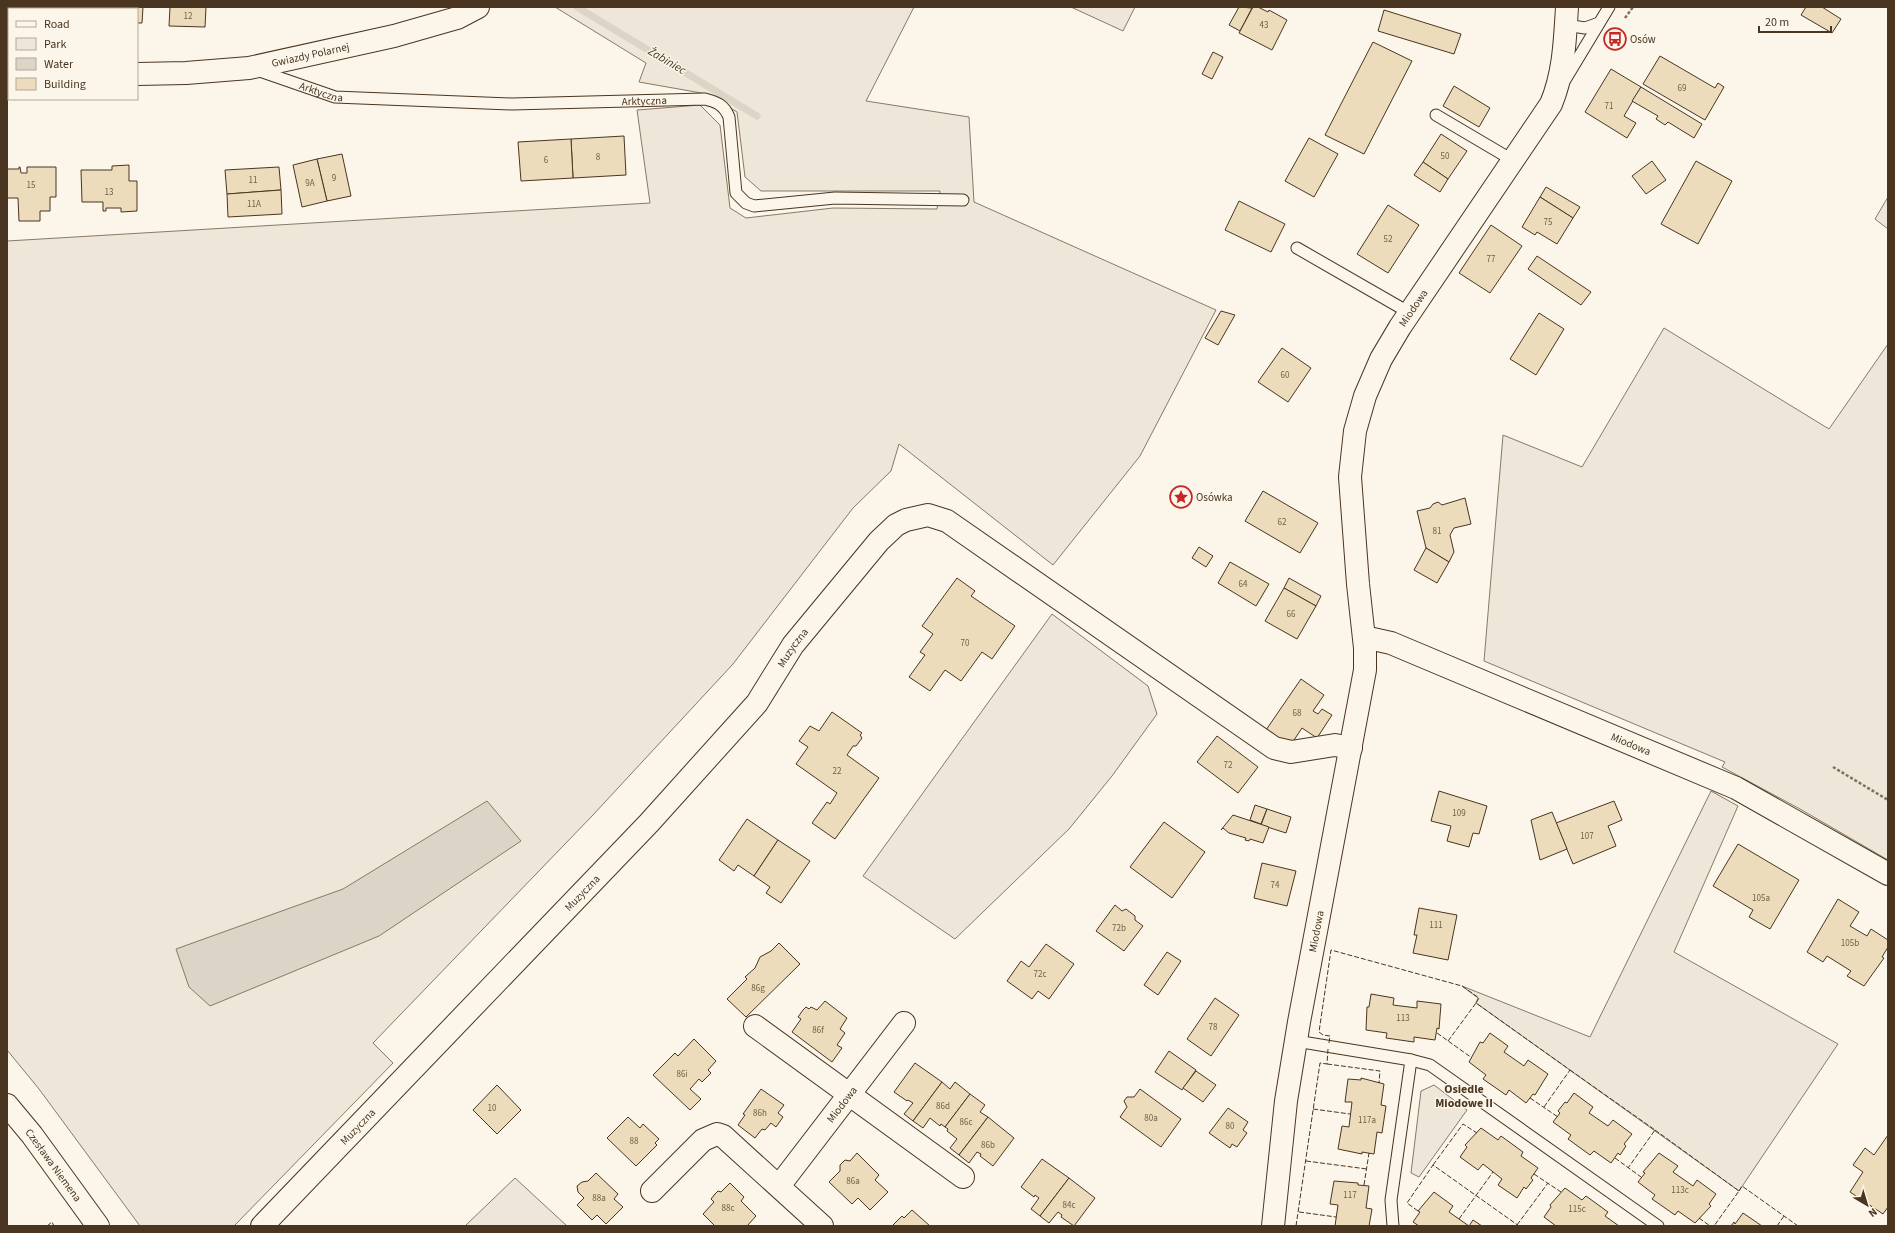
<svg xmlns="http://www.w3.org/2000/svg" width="1895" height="1233" font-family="'Source Sans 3',sans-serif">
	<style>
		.green { fill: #ede6d9; stroke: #887966 }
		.water { fill: #dcd4c6; stroke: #887966 }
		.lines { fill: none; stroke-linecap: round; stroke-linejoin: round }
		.stream { stroke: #dcd4c6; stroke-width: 7 }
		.building { fill: #ecdcbc; stroke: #4a3520 }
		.lane-casing { stroke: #4a3520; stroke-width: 13 }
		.street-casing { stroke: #4a3520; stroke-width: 24 }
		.path { stroke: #7f6f5c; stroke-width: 2.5; stroke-dasharray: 3 2; stroke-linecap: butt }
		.lane { stroke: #fbf6e9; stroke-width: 11 }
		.street { stroke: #fbf6e9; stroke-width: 22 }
		.fence { stroke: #4a3520; stroke-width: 1; stroke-dasharray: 5 2; stroke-linecap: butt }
		.labels { text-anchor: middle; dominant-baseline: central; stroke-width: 3; stroke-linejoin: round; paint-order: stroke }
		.number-label { font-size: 9px; fill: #725f47 }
		.poi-label { font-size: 11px; fill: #4a3520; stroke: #fbf6e9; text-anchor: start }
		.street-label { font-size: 11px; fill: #4a3520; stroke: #fbf6e9 }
		.water-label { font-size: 12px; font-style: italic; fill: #4a3520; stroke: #fbf6e9 }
		.neighbourhood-label { font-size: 12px; font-weight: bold; fill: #4a3520; stroke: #fbf6e9 }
	</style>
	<rect width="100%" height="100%" fill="#fbf6e9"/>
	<g class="green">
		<path d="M555,7H914L866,101L969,117L974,202L1216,310L1140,456L1053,565L899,444L891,471L853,508L733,664L592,816L373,1043L393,1063L234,1226H140L39,1089L7,1050V241L650,203L637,110L700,105L720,125L730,208L746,218L833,208L937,209L940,191H761L745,177L737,112L707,94L639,82L646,63Z"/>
		<path d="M1071,7H1135L1123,31Z"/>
		<path d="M1888,197V229L1875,219Z"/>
		<path d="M1664,328L1829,429L1888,344V860L1800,809L1722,767L1725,762L1484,661L1503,435L1582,467Z"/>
		<path d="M1052,614L1148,686L1157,714L1112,776L1069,829L955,939L863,876Z"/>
		<path d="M1711,791L1738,806L1674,952L1838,1044L1739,1191L1476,1003L1478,998L1462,986L1590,1037Z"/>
		<path d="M1434,1085L1467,1110L1419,1177L1411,1173L1421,1091Z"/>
		<path d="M515,1178L567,1226H465Z"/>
	</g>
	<path class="water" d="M487,801L521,841L379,936L210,1006L189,987L176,949L343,889Z"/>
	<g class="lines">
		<path class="stream" d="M577,7L757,116"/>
	</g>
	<g class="building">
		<path d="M7,7H44V9H9V28H7Z"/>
		<path d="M98,7H143L142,23H137V9H97Z"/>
		<path d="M170,7H206L205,27L169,26Z"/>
		<path d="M1239,7L1252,8L1240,31L1229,25Z"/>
		<path d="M1253,7H1258L1268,12L1269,10L1287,20L1272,50L1239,33Z"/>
		<path d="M1806,7H1822L1841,19L1832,33L1801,15Z"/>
		<path d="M1384,10L1461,34L1454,54L1378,31Z"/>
		<path d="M1373,42L1412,61L1364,154L1325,135Z"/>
		<path d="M1213,52L1223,57L1212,79L1202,74Z"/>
		<path d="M1660,56L1715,88L1718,83L1724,87L1705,120L1643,84Z"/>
		<path d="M1611,69L1641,87L1624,116L1636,123L1627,138L1585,112Z"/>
		<path d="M1454,86L1490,108L1479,127L1443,106Z"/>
		<path d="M1641,87L1702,124L1694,138L1668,122L1665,125L1656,119L1658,116L1632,101Z"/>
		<path d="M1441,134L1467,151L1448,179L1423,162Z"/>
		<path d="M624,136L626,175L573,178L571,139Z"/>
		<path d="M1309,138L1338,154L1314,197L1285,181Z"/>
		<path d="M571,139L573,178L521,181L518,142Z"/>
		<path d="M342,154L351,196L327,201L317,159Z"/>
		<path d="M317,159L327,201L302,207L293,165Z"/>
		<path d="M1652,161L1666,180L1646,194L1632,176Z"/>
		<path d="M1696,161L1732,181L1698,244L1661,224Z"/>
		<path d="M1423,162L1448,179L1440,192L1414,175Z"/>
		<path d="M129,165V181H137V211L121,212V208H106V211H103V202H82L81,170H112V166Z"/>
		<path d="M19,167H20L21,173H27V167H56V197H50V211H40V221H19L18,198H7V169H19Z"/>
		<path d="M279,167L281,190L227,194L225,170Z"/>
		<path d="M1546,187L1580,207L1573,218L1540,197Z"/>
		<path d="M281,190L282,214L228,217L227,194Z"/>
		<path d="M1540,197L1573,218L1557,244L1537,232L1535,235L1522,227Z"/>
		<path d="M1239,201L1285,224L1271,252L1225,230Z"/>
		<path d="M1388,205L1419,225L1388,273L1357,254Z"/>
		<path d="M1491,225L1522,246L1490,293L1459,273Z"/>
		<path d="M1537,256L1591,292L1581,305L1528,269Z"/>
		<path d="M1221,311L1235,315L1218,345L1205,338Z"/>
		<path d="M1539,313L1564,329L1536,375L1510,359Z"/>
		<path d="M1282,348L1311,368L1288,402L1258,382Z"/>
		<path d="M1263,491L1318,523L1300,553L1245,521Z"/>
		<path d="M1465,498L1471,524L1454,528L1450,535L1454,552L1449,562L1426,548L1417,511L1430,508L1433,504L1438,502L1442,505Z"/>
		<path d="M1199,547L1213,556L1206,567L1192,558Z"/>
		<path d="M1426,548L1449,562L1437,583L1414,570Z"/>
		<path d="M1230,562L1269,584L1256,606L1218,583Z"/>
		<path d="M957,578L975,591L971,596L1015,626L992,659L982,652L961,681L945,670L930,691L909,677L925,655L920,652L933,634L922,626Z"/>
		<path d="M1289,578L1321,596L1316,606L1284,588Z"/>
		<path d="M1284,588L1316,606L1297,639L1265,621Z"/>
		<path d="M1301,679L1324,695L1313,711L1318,714L1322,709L1332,715L1317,738L1302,728L1290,746L1266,730Z"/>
		<path d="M832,712L862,733L860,735L862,738L856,746H853L847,755L879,778L835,839L812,823L827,802L830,804L837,793L796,764L808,747L799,741L810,726L819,731Z"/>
		<path d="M1217,736L1258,767L1238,793L1197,762Z"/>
		<path d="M1439,791L1487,806L1479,834L1473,833L1469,847L1447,841L1451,826L1431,821Z"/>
		<path d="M1614,801L1622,820L1608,826L1616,846L1573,864L1556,823Z"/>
		<path d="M1255,805L1267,809L1261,824L1250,820Z"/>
		<path d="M1267,809L1291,817L1286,833L1261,825Z"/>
		<path d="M1552,812L1567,849L1540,860L1531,820Z"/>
		<path d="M1233,815L1269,827L1263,843L1250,839L1249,841L1245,840L1246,838L1229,833L1223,828L1221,830Z"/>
		<path d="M747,819L778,840L754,876L738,865L734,871L719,860Z"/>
		<path d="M1164,822L1205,852L1172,898L1130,867Z"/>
		<path d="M778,840L810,861L781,903L766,893L770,887L754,876Z"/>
		<path d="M1738,844L1799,880L1770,929L1749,917L1753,910L1713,886Z"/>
		<path d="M1262,863L1296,871L1287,906L1254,898Z"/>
		<path d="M1838,899L1859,912L1850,926L1867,936L1871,929L1888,940V947L1882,957L1884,958L1864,986L1847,976L1851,971L1827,956L1823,962L1807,952Z"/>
		<path d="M1115,905L1122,911L1126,909L1135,916V920L1143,926L1124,951L1096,931Z"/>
		<path d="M1419,908L1457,915L1448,960L1413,953L1417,935H1414Z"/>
		<path d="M779,943L800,964L746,1017L727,999L747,979L745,977L755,968L760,957L771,951Z"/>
		<path d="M1046,944L1074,964L1049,999L1038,991L1032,999L1007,981L1021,961L1029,967Z"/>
		<path d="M1167,952L1181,961L1158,995L1144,985Z"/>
		<path d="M1371,994L1394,998L1393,1005L1417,1008V1001L1441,1004L1439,1029L1437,1028L1435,1040L1414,1037V1042L1386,1038L1387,1033L1366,1030L1367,1007H1369Z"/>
		<path d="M1215,998L1239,1015L1211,1056L1187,1039Z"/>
		<path d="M825,1001L847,1018L840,1029L845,1033L837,1045L842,1048L832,1062L792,1032L801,1019L798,1017L803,1010L806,1007L809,1009L811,1007L817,1010Z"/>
		<path d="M1490,1033L1508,1046L1504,1052L1524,1066L1528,1060L1548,1074L1535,1095L1533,1094L1526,1103L1509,1090L1506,1095L1483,1079L1486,1075L1469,1062L1480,1042L1483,1043Z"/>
		<path d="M694,1039L716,1061L708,1070L711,1073L702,1082L699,1079L690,1089L701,1099L690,1110L653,1075L675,1053L678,1056Z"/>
		<path d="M1169,1051L1196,1070L1182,1090L1155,1072Z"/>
		<path d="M915,1063L942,1082L913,1121L904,1114L913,1103L908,1100L907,1101L894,1092Z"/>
		<path d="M1196,1071L1216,1085L1203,1102L1183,1088Z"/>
		<path d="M1361,1078L1384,1084L1381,1105L1386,1106L1382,1133L1377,1132L1374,1154L1362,1152V1154L1338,1149L1342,1126L1349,1127L1352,1102H1345L1348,1079L1361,1080Z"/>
		<path d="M942,1082L950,1089L955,1082L970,1094L945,1127L941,1124L940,1126L930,1118L923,1128L913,1121Z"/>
		<path d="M497,1085L521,1110L497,1134L473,1110Z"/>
		<path d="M761,1089L784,1105L778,1113L783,1117L776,1127L771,1123L765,1130L762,1129L755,1138L738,1125L745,1115L743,1114Z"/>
		<path d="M1140,1089L1181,1119L1161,1147L1120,1117L1127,1107L1124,1101L1127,1097H1134Z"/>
		<path d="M1574,1093L1593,1107L1589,1113L1608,1126L1613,1120L1632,1134L1624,1144L1626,1146L1620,1155L1618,1153L1611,1163L1594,1151L1590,1155L1568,1139L1571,1135L1553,1122L1560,1113L1558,1111L1565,1102L1567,1103Z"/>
		<path d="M970,1094L985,1105L980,1112L988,1117L959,1155L950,1148L957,1139L947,1131L948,1129L945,1127Z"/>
		<path d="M1228,1108L1248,1122L1243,1130L1247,1133L1237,1147L1232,1144L1230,1148L1209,1133Z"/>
		<path d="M628,1117L640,1128L643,1124L659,1139L655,1143L657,1145L636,1166L607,1138Z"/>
		<path d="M988,1117L1014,1138L993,1166L980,1156L981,1154L977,1152L969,1163L959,1155Z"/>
		<path d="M1481,1128L1498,1140L1501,1136L1523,1152L1521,1156L1538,1168L1531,1178L1533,1180L1526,1189L1524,1187L1517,1198L1498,1185L1502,1179L1483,1164L1478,1170L1460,1157L1467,1147L1465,1145Z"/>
		<path d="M1888,1135V1207L1883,1214L1850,1192L1863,1172L1853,1165L1865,1148L1874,1155Z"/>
		<path d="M857,1153L879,1175L875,1180L888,1192L870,1210L858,1198L852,1204L829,1182L840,1171V1165L845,1160L850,1161Z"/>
		<path d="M1659,1153L1678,1166L1673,1172L1693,1186L1697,1180L1716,1194L1709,1204L1711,1206L1695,1223L1678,1211L1675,1215L1652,1199L1655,1195L1638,1182L1645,1173L1643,1172Z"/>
		<path d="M1042,1159L1069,1178L1040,1216L1031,1209L1039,1198L1035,1195L1034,1197L1021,1187Z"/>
		<path d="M596,1173L618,1194L614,1199L623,1207L606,1224L597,1215L592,1220L577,1205L584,1198L578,1192L577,1186L582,1182L588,1181Z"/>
		<path d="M1069,1178L1095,1198L1074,1226L1061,1217L1062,1215L1058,1212L1049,1223L1040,1216Z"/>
		<path d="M1334,1181L1358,1183V1185L1369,1186L1366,1208L1372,1209L1369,1226H1335L1338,1205L1330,1204Z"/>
		<path d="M730,1183L744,1197L741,1201L756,1216L747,1226H715L703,1214L714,1202L711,1199L715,1194L718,1191L721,1192Z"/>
		<path d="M1565,1188L1582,1200L1586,1196L1608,1212L1605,1216L1619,1226H1556L1544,1217L1551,1207L1550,1205Z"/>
		<path d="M1434,1192L1453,1206L1449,1212L1469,1226L1473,1220L1482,1226H1419L1413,1222L1420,1212L1418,1211Z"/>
		<path d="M912,1210L930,1226H892L902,1216L904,1218Z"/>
		<path d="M1743,1213L1762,1226H1731L1734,1222L1735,1224Z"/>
	</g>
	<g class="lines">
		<g class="lane-casing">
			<g id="lane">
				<path d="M1566,25L1585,28L1599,23"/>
				<path id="s1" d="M257,70L335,97L512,104L705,99C717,102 724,105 729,117L736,193L746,203L754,206L835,198L963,200"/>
				<path d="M1565,80L1609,7"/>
				<path d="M1436,115L1514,161"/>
				<path d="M1297,248L1410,313"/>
				<path d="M1296,1041L1411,1060L1430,1065L1658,1226"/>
				<path d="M1393,1226L1391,1200L1411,1060"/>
			</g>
		</g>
		<g class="street-casing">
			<g id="street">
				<path id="s2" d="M137,74L186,73L249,68L394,36L457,18L478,7"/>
				<path d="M7,78L9,77"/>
				<path id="s3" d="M1364,637L1391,643L1736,788L1888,874"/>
				<path d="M755,1026L963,1177"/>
				<path id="s4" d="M7,1105L32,1135L98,1226"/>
				<path id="s5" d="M779,1186L904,1023"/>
				<path d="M652,1191L703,1140L717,1134L723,1136L822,1226"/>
				<path id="s6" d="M262,1226L649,823L757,703L793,645L879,541L896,525L906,520L928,515L947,521L1274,748L1291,752L1335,745L1351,748"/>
				<path id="s7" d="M1273,1226L1286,1101L1299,1022L1365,670V648L1358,584L1350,477L1355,431L1365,396L1381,359L1400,327L1551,104C1564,73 1565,40 1567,7"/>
			</g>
		</g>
		<g class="path">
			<path d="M1625,18L1633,7"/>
			<path d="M1833,767L1888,800"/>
		</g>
		<use href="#lane" class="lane"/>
		<use href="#street" class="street"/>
		<g class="fence">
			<path d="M1437,1033L1472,1058"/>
			<path d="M1448,1041L1476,1003L1570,1070L1544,1107"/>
			<path d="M1329,1043L1330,1036L1323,1035L1319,1032L1331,950L1462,986L1479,998L1476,1003"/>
			<path d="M1327,1064L1380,1071L1379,1083"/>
			<path d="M1570,1070L1655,1130L1628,1168"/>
			<path d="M1530,1098L1558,1117"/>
			<path d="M1313,1109L1350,1114"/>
			<path d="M1655,1130L1739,1191L1714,1226"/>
			<path d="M1615,1158L1641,1177"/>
			<path d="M1306,1161L1367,1169"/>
			<path d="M1433,1165L1463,1124L1477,1133"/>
			<path d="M1534,1174L1561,1192"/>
			<path d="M1364,1185L1369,1153"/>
			<path d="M1739,1191L1742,1186L1798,1226"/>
			<path d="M1418,1211L1407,1203L1433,1165L1519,1226"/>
			<path d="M1299,1212L1336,1217"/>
			<path d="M1699,1218L1710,1226"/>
			<path d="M1459,1219L1493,1172"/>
			<path d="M1517,1225L1548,1183"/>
			<path d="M47,1226L52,1222L54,1226"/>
			<path d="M1296,1226L1320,1063L1327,1064L1328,1049"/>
			<path d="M1777,1226L1784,1216"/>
		</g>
	</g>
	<defs>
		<g id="bus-ring" transform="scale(1.15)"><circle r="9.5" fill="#fbf6e9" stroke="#c62828" stroke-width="1.5"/><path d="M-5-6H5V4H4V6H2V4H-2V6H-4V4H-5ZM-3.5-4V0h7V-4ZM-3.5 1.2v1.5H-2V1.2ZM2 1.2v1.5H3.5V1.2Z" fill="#c62828"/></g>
		<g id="sight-ring" transform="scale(1.15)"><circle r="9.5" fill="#fbf6e9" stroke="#c62828" stroke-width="1.5"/><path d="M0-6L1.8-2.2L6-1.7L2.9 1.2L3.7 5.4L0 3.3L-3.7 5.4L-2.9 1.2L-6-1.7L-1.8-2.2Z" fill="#c62828"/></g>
	</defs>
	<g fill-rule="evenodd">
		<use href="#bus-ring" x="1615" y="39"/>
		<use href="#sight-ring" x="1181" y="497"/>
	</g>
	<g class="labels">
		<g class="number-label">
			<text x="188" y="16">12</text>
			<text x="1264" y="25">43</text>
			<text x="1682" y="88">69</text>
			<text x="1609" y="106">71</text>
			<text x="1445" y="156">50</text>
			<text x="598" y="157">8</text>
			<text x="546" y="160">6</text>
			<text x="334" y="178">9</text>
			<text x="253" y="180">11</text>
			<text x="310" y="183">9A</text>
			<text x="31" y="185">15</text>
			<text x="109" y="192">13</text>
			<text x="254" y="204">11A</text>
			<text x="1548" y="222">75</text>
			<text x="1388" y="239">52</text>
			<text x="1491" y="259">77</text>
			<text x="1285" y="375">60</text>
			<text x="1282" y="522">62</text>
			<text x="1437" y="531">81</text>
			<text x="1243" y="584">64</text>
			<text x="1291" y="614">66</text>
			<text x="965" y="643">70</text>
			<text x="1297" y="713">68</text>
			<text x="1228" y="765">72</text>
			<text x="837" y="771">22</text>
			<text x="1459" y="813">109</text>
			<text x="1587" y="836">107</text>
			<text x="1275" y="885">74</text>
			<text x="1761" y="898">105a</text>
			<text x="1436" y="925">111</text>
			<text x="1119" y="928">72b</text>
			<text x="1850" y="943">105b</text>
			<text x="1040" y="974">72c</text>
			<text x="758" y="988">86g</text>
			<text x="1403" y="1018">113</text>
			<text x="1213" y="1027">78</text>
			<text x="818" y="1030">86f</text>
			<text x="682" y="1074">86i</text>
			<text x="943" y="1106">86d</text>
			<text x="492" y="1108">10</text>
			<text x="760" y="1113">86h</text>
			<text x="1151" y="1118">80a</text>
			<text x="1367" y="1120">117a</text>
			<text x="966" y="1122">86c</text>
			<text x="1230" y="1126">80</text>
			<text x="634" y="1141">88</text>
			<text x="988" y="1145">86b</text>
			<text x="853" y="1181">86a</text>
			<text x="1680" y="1190">113c</text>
			<text x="1350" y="1195">117</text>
			<text x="599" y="1198">88a</text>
			<text x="1069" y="1205">84c</text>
			<text x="728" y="1208">88c</text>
			<text x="1577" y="1209">115c</text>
		</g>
		<g class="poi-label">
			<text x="1630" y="39">Osów</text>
			<text x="1196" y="497">Osówka</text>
		</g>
		<g class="street-label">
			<text stroke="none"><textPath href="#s2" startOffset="175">Gwiazdy Polarnej</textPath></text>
			<text stroke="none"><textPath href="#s1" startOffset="68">Arktyczna</textPath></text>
			<text stroke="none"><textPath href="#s1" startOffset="392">Arktyczna</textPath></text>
			<text stroke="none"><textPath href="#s7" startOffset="941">Miodowa</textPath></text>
			<text stroke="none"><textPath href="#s6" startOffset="786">Muzyczna</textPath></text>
			<text stroke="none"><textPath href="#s3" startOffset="288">Miodowa</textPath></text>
			<text stroke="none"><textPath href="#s6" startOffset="462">Muzyczna</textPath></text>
			<text stroke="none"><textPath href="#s7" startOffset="298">Miodowa</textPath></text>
			<text stroke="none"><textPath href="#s5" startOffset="103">Miodowa</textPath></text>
			<text stroke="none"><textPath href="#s6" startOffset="138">Muzyczna</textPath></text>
			<text stroke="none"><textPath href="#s4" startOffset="76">Czesława Niemena</textPath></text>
		</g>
		<g class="water-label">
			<text transform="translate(667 61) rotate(31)">Żabiniec</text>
		</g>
		<g class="neighbourhood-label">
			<text x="1464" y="1089">Osiedle<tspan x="1464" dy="14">Miodowe II</tspan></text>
		</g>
	</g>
	<rect width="1895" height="1233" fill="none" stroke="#4a3520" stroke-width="16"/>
	<rect x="8" y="8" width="130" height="92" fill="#fbf6e9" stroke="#b4a999"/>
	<rect x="16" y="21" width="20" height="6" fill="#fbf6e9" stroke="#b4a999"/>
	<text x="44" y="28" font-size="12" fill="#4a3520">Road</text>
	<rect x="16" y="38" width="20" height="12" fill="#ede6d9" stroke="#b4a999"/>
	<text x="44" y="48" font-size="12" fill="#4a3520">Park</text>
	<rect x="16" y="58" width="20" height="12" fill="#dcd4c6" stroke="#b4a999"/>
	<text x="44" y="68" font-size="12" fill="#4a3520">Water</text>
	<rect x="16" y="78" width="20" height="12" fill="#ecdcbc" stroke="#b4a999"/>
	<text x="44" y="88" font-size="12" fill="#4a3520">Building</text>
	<g transform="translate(1867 1205) rotate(142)" stroke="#fbf6e9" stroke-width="3" paint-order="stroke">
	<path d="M0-3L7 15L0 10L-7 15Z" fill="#4a3520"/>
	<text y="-6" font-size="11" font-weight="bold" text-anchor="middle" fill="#4a3520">N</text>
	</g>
	<path d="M1759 26v6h72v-6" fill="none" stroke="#4a3520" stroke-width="2"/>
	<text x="1765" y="26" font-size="12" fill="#4a3520" stroke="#fbf6e9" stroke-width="3" paint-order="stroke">20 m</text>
</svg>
